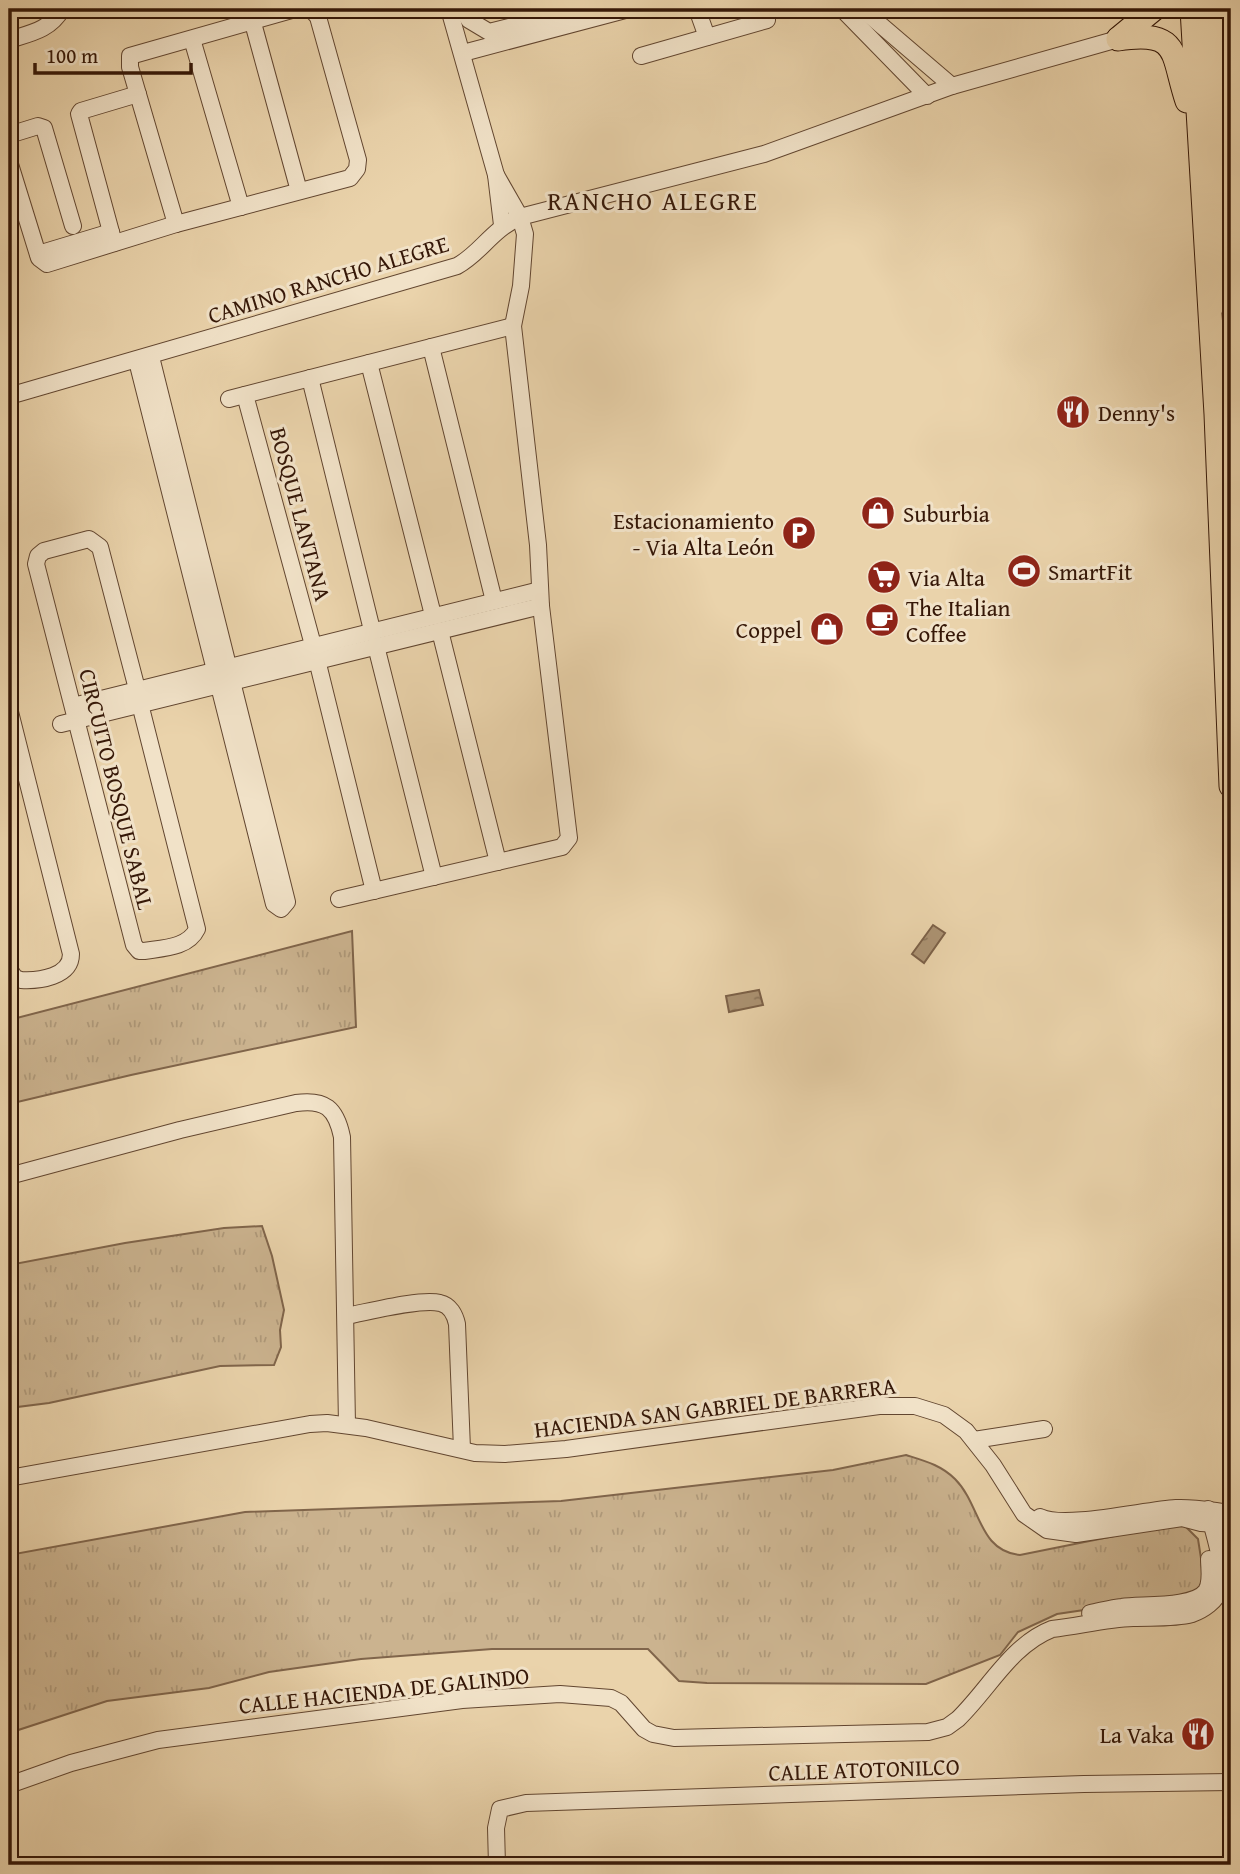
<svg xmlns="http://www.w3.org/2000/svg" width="1240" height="1874" font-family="'Gentium Book Plus',serif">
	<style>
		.grass { fill: url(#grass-tufts); stroke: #80654b; stroke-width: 2 }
		.water { fill: url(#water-ripples); stroke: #7c6148; stroke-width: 2 }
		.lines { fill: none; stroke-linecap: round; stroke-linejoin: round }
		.minor-casing { stroke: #624630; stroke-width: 18 }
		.highway-casing { stroke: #351707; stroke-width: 25 }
		.minor { stroke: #f1e2c8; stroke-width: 16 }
		.highway { stroke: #ead3ab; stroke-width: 23 }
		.labels { text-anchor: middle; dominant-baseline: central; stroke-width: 6; stroke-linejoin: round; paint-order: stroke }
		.street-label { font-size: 23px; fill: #351707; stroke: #f1e2c8 }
		.poi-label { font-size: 23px; fill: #351707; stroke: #f1e2c8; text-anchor: start }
		.quarter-label { font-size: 26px; letter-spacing: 2px; fill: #351707; stroke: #f1e2c8 }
	</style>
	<defs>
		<pattern id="grass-tufts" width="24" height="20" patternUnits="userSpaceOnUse" patternTransform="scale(1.75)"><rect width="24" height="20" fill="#cbb38f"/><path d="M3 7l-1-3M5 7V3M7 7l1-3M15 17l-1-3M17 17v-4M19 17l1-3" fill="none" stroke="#af997a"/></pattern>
		<pattern id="water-ripples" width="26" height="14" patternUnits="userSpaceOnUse" patternTransform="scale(1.75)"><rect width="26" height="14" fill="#ac9373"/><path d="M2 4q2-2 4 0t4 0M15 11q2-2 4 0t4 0" fill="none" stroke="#8d775c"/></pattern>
	</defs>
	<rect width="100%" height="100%" fill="#ead3ab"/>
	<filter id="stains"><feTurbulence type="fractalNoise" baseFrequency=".00286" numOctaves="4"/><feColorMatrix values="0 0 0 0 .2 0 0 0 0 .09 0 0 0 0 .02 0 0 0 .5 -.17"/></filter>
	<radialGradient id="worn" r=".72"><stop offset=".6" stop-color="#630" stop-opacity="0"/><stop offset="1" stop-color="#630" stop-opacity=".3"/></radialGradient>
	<g class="grass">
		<path d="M352,931L356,1027L131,1075L9,1104V1020Z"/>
		<path d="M262,1226L272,1256L284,1310L280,1330L281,1347L274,1365L220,1366L49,1403L9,1408V1265L125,1243L224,1228Z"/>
		<path d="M906,1455C925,1461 941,1465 955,1479C981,1505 978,1551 1020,1555L1174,1524L1185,1526L1198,1539L1205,1584L1199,1593L1057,1614L1018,1632L1000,1655L926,1684L707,1683L679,1681L648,1649H492L361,1659L269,1672L209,1688L107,1701L9,1733V1555L245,1512L561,1501L833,1470Z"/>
	</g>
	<g class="water">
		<path d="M933,925L945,933L924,963L912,954Z"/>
		<path d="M759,990L763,1005L729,1012L726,996Z"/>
	</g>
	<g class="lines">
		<g class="minor-casing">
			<g id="minor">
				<path d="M449,9L496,175L502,225"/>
				<path d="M462,9L469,20L489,32L580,9"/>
				<path d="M697,9L707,37"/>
				<path d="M842,9L927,96"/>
				<path d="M862,9L952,86"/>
				<path d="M253,23L299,191"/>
				<path d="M192,39L241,207"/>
				<path d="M9,40C31,33 50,30 62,9"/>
				<path d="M463,53L629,9"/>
				<path d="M641,56L767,20"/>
				<path d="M9,135L38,126L44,128L73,226"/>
				<path d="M9,161L39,258L47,264L176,224L350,178L357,169L358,160L318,17L311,9"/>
				<path d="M176,224L130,67V56L295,9"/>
				<path d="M114,243L79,114L81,111L138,94"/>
				<path d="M38,254L111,232"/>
				<path d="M431,347L494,601"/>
				<path d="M137,361L274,904L281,909L287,902L151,357"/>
				<path d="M369,363L433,615"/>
				<path d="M310,378L372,630"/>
				<path d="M245,395L313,645"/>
				<path d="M9,396L457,266C481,253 491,230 520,217L764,154L952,86L1118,39"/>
				<path d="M229,399L513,326"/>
				<path d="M440,631L498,862"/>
				<path d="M376,646L434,877"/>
				<path d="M317,660L374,891"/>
				<path d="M137,689L100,547L89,539L44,551L38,556L36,564L134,945L139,951H144C163,948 188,948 197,929L140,704"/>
				<path d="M73,706L540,590"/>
				<path d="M9,708L71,954C71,977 39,981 21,980L15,978L9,969"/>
				<path d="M61,724L541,606L538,545L513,326L521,286L525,234L520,217L496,175"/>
				<path d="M339,899L562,847L569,838L541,606"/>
				<path d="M9,1176L180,1130L296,1103C325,1099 336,1108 342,1137L347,1425"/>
				<path d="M346,1316C368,1312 421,1298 440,1303C450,1305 455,1315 457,1324L462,1449"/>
				<path d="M974,1440L1044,1429"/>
				<path d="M9,1478L310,1424L327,1423L366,1428L475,1453L505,1454L566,1449L879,1406H915L944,1415L966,1431L993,1465L1024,1514L1047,1530L1076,1534L1182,1518L1201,1523L1231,1525"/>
				<path d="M1040,1517C1065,1529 1144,1510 1176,1508C1195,1507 1213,1511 1231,1513"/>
				<path d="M1090,1613C1101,1611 1111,1608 1122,1607C1141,1604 1194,1608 1206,1591C1212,1582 1209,1569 1209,1559"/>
				<path d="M9,1785L71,1763L158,1740L462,1700L560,1694L611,1698L621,1703L644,1729L653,1734L674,1738L928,1732L947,1727L958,1719C989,1689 1011,1645 1052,1629C1079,1626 1106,1619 1133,1618C1152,1617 1173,1619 1192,1614C1203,1610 1217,1601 1220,1589C1226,1564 1213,1534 1208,1509"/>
				<path d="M497,1865L496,1828L500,1809L526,1803L1084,1784L1231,1782"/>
			</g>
		</g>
		<g class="highway-casing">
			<g id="highway">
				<path d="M1192,9L1216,414L1231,786"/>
				<path d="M1213,9L1231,306"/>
				<path d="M1119,38L1154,9"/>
				<path d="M1118,39C1181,30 1171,53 1187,101"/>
			</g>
		</g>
		<use href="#minor" class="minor"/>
		<use href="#highway" class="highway"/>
	</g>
	<defs>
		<g id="restaurant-disc" transform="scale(1.75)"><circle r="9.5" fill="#8f2418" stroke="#f1e2c8"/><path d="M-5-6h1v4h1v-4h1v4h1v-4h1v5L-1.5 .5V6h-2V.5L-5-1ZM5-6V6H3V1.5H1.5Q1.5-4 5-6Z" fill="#fff"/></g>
		<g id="shop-disc" transform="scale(1.75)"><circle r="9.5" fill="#8f2418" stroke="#f1e2c8"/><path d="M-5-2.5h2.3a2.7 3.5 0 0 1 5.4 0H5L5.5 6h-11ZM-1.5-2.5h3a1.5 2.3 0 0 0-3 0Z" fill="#fff"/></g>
		<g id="parking-disc" transform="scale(1.75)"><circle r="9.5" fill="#8f2418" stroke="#f1e2c8"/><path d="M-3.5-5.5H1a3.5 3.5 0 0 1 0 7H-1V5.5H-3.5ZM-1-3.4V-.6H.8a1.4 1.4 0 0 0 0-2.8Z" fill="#fff"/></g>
		<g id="stadium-disc" transform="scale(1.75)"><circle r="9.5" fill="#8f2418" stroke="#f1e2c8"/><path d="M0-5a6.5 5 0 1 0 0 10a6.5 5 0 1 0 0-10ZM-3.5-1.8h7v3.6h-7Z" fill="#fff"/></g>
		<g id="supermarket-disc" transform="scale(1.75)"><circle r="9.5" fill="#8f2418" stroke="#f1e2c8"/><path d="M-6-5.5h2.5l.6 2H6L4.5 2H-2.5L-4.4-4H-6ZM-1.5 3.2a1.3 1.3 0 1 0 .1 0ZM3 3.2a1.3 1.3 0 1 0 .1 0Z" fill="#fff"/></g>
		<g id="cafe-disc" transform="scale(1.75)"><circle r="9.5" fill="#8f2418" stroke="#f1e2c8"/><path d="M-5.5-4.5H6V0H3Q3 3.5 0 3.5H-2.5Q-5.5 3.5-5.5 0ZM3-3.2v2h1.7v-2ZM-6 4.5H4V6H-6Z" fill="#fff"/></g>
	</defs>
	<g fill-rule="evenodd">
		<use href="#restaurant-disc" x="1073" y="412"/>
		<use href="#shop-disc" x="878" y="513"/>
		<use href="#parking-disc" x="799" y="533"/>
		<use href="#stadium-disc" x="1024" y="571"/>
		<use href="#supermarket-disc" x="884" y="577"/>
		<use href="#cafe-disc" x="882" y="620"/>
		<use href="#shop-disc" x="827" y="629"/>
		<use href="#restaurant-disc" x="1198" y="1734"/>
	</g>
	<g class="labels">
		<g class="street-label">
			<text transform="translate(328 279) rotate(-17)">CAMINO RANCHO ALEGRE</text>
			<text transform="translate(301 514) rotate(75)">BOSQUE LANTANA</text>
			<text transform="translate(117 789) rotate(76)">CIRCUITO BOSQUE SABAL</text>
			<text transform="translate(715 1407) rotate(-7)">HACIENDA SAN GABRIEL DE BARRERA</text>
			<text transform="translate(384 1690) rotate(-6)">CALLE HACIENDA DE GALINDO</text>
			<text transform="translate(864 1769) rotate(-2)">CALLE ATOTONILCO</text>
		</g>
		<g class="poi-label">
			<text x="1098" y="412">Denny's</text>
			<text x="903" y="513">Suburbia</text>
			<text x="774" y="520" text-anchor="end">Estacionamiento<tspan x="774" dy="26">- Via Alta León</tspan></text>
			<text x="1048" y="571">SmartFit</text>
			<text x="908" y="577">Via Alta</text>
			<text x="906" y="607">The Italian<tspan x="906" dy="26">Coffee</tspan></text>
			<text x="802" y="629" text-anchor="end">Coppel</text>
			<text x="1174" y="1734" text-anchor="end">La Vaka</text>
		</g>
		<g class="quarter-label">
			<text x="653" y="200">RANCHO ALEGRE</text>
		</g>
	</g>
	<rect width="1240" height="1874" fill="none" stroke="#ead3ab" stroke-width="35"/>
	<rect x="10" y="10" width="1219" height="1853" fill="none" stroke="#351707" stroke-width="3.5"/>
	<rect x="18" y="18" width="1205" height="1839" fill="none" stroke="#351707" stroke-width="2"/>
	<path d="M35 63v10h156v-10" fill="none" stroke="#351707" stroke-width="3.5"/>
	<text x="46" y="63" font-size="21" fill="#351707" stroke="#f1e2c8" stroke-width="5" paint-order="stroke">100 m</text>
	<rect width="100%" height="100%" filter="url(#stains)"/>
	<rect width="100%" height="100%" fill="url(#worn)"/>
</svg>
